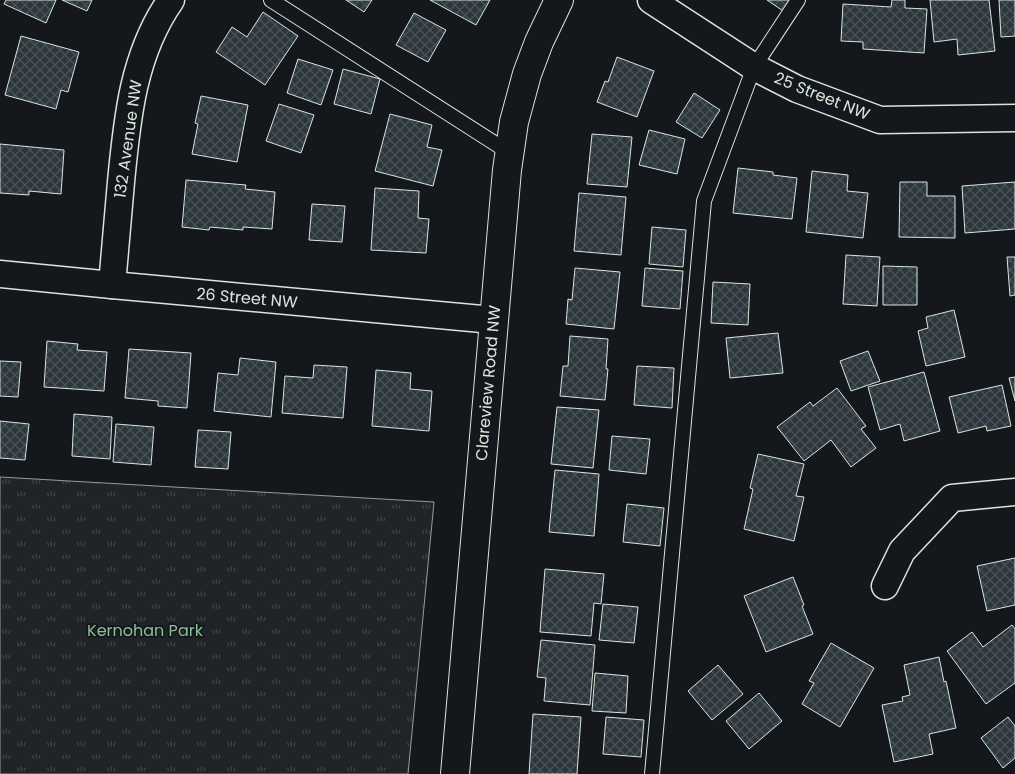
<svg xmlns="http://www.w3.org/2000/svg" width="1015" height="774" font-family="Poppins,sans-serif">
	<style>
		.park { fill: url(#park-tufts); stroke: #939e99 }
		.building { fill: url(#building-cross-hatch); stroke: #d8e6dc }
		.lines { fill: none; stroke-linecap: round; stroke-linejoin: round }
		.service-casing { stroke: #d8e6dc; stroke-width: 16 }
		.minor-casing { stroke: #d8e6dc; stroke-width: 29 }
		.tertiary-casing { stroke: #d8e6dc; stroke-width: 30 }
		.service { stroke: #14181c; stroke-width: 14 }
		.minor { stroke: #14181c; stroke-width: 26 }
		.tertiary { stroke: #14181c; stroke-width: 28 }
		.labels { text-anchor: middle; dominant-baseline: central; stroke-width: 4; stroke-linejoin: round; paint-order: stroke }
		.street-label { font-size: 16px; fill: #d8e6dc; stroke: #14181c }
		.park-label { font-size: 16px; fill: #8ac095; stroke: #14181c }
	</style>
	<defs>
		<pattern id="park-tufts" width="24" height="20" patternUnits="userSpaceOnUse" patternTransform="scale(1.25)"><rect width="24" height="20" fill="#202428"/><path d="M3 7l-1-3M5 7V3M7 7l1-3M15 17l-1-3M17 17v-4M19 17l1-3" fill="none" stroke="#404447"/></pattern>
		<pattern id="building-cross-hatch" width="8" height="8" patternUnits="userSpaceOnUse" patternTransform="scale(1.25)"><rect width="8" height="8" fill="#2c363c"/><path d="M0 0l8 8M0 8l8-8" fill="none" stroke="#4a5358"/></pattern>
	</defs>
	<rect width="100%" height="100%" fill="#14181c"/>
	<path class="park" d="M0,477L434,502L408,774H0Z"/>
	<g class="building">
		<path d="M6,0H56L46,23L4,4Z"/>
		<path d="M62,0H92L87,11Z"/>
		<path d="M346,0H372L364,12Z"/>
		<path d="M430,0H490L476,25Z"/>
		<path d="M767,0H795L786,13Z"/>
		<path d="M892,0H905V8L927,9L924,53L863,49V42L841,41L843,4L891,7Z"/>
		<path d="M930,0H989L995,51L958,55L957,39L934,42Z"/>
		<path d="M999,0H1015V36L1001,37Z"/>
		<path d="M263,12L298,36L265,85L216,52L232,27L247,37Z"/>
		<path d="M414,13L446,30L428,62L396,45Z"/>
		<path d="M21,36L79,52L68,92L61,90L56,109L5,95Z"/>
		<path d="M617,57L654,71L637,117L597,102L605,81L608,82Z"/>
		<path d="M298,59L333,70L321,105L287,93Z"/>
		<path d="M343,69L380,79L371,114L334,104Z"/>
		<path d="M694,93L720,110L702,138L676,122Z"/>
		<path d="M201,96L248,105L237,162L192,154L198,124L195,123Z"/>
		<path d="M279,104L314,115L301,153L266,141Z"/>
		<path d="M390,114L432,125L427,147L442,150L433,186L375,171Z"/>
		<path d="M649,130L685,139L677,174L639,165Z"/>
		<path d="M592,134L632,137L627,187L587,184Z"/>
		<path d="M0,144L64,150L61,194L29,191V195L0,193Z"/>
		<path d="M738,168L773,172V175L797,178L792,219L733,213Z"/>
		<path d="M812,171L848,175L847,191L868,193L863,238L806,232Z"/>
		<path d="M186,180L246,185L245,189L275,192L272,229L243,227V230L210,227L209,230L182,227Z"/>
		<path d="M900,182H927V196H955V238L899,237Z"/>
		<path d="M1015,182V229L965,233L962,186Z"/>
		<path d="M375,188L419,191L418,218L429,219L426,253L371,250Z"/>
		<path d="M579,193L626,197L621,255L574,251Z"/>
		<path d="M312,204L345,206L342,242L309,240Z"/>
		<path d="M652,227L686,230L683,267L649,264Z"/>
		<path d="M846,255L880,257L877,306L843,304Z"/>
		<path d="M1007,257H1015V295L1010,296Z"/>
		<path d="M883,266L917,267V305H883Z"/>
		<path d="M575,268L620,272L614,329L566,324L568,299L572,300Z"/>
		<path d="M645,268L683,271L680,309L642,306Z"/>
		<path d="M713,282L750,284L748,325L711,323Z"/>
		<path d="M954,310L965,357L926,366L918,331L928,328L926,317Z"/>
		<path d="M778,333L783,373L730,378L726,338Z"/>
		<path d="M570,336L608,339L606,369H608L605,400L560,396L563,366H568Z"/>
		<path d="M47,341L78,344L77,350L107,352L104,391L44,387Z"/>
		<path d="M129,349L191,353L187,408L158,406V401L125,398Z"/>
		<path d="M868,351L880,381L851,391L840,361Z"/>
		<path d="M240,358L276,362L271,417L214,411L218,373L238,375Z"/>
		<path d="M0,361L21,362L18,397L0,396Z"/>
		<path d="M314,365L347,367L343,418L282,413L285,376L313,378Z"/>
		<path d="M637,366L674,368L672,408L634,405Z"/>
		<path d="M376,370L411,373L410,389L432,391L429,431L372,426Z"/>
		<path d="M924,372L940,431L904,441L900,424L880,430L868,387Z"/>
		<path d="M1015,377V401L1009,378Z"/>
		<path d="M1002,385L1011,426L987,431L986,426L958,433L949,397Z"/>
		<path d="M837,388L866,426L861,429L876,448L851,467L831,440L804,461L777,427L810,402L813,406Z"/>
		<path d="M557,407L599,410L593,468L551,464Z"/>
		<path d="M74,414L112,417L110,459L72,456Z"/>
		<path d="M0,421L29,424L25,460L0,458Z"/>
		<path d="M116,424L154,427L151,465L113,462Z"/>
		<path d="M198,430L231,432L228,469L195,467Z"/>
		<path d="M612,436L650,439L646,474L609,470Z"/>
		<path d="M758,454L804,464L796,496L804,497L794,541L744,529L753,489L750,488Z"/>
		<path d="M555,470L599,474L594,536L549,532Z"/>
		<path d="M627,504L664,508L660,546L623,542Z"/>
		<path d="M1015,558V605L987,611L977,566Z"/>
		<path d="M545,569L604,574L601,604L594,603L591,636L540,632Z"/>
		<path d="M793,577L804,605L802,606L813,634L766,652L744,596Z"/>
		<path d="M603,604L638,607L634,643L599,640Z"/>
		<path d="M1012,625L1015,629V683L986,704L947,651L972,632L983,647Z"/>
		<path d="M541,640L595,645L590,705L544,701L546,678L537,677Z"/>
		<path d="M831,643L874,668L840,727L802,704L814,683L809,681Z"/>
		<path d="M939,657L944,682L946,681L956,728L929,734L933,754L894,762L882,705L903,701L902,697L910,695L904,665Z"/>
		<path d="M718,665L743,694L712,720L688,691Z"/>
		<path d="M595,673L628,676L626,713L592,711Z"/>
		<path d="M759,693L782,721L749,749L726,721Z"/>
		<path d="M533,714L581,717L577,774H529Z"/>
		<path d="M606,717L644,720L641,757L603,754Z"/>
		<path d="M1008,717L1015,726V758L1003,768L981,738Z"/>
	</g>
	<g class="lines">
		<g class="service-casing">
			<g id="service">
				<path d="M271,0L510,153"/>
				<path d="M652,774L704,201L754,67L798,0"/>
			</g>
		</g>
		<g class="minor-casing">
			<g id="minor">
				<path d="M651,0L754,67L797,89L880,120L1015,118"/>
				<path d="M0,274L112,285L493,320"/>
				<path d="M112,285C115,251 118,217 121,182C127,119 133,54 171,0"/>
				<path d="M885,586L902,551L952,498L1015,492"/>
			</g>
		</g>
		<g class="tertiary-casing">
			<path id="tertiary" d="M455,774L507,170L514,122L527,74L539,42L559,0"/>
		</g>
		<use href="#service" class="service"/>
		<use href="#minor" class="minor"/>
		<use href="#tertiary" class="tertiary"/>
	</g>
	<g class="labels">
		<g class="street-label">
			<text transform="translate(822 96) rotate(22)">25 Street NW</text>
			<text transform="translate(128 139) rotate(-82)">132 Avenue NW</text>
			<text transform="translate(247 298) rotate(5)">26 Street NW</text>
			<text transform="translate(488 383) rotate(-85)">Clareview Road NW</text>
		</g>
		<g class="park-label">
			<text x="145" y="630">Kernohan Park</text>
		</g>
	</g>
</svg>
